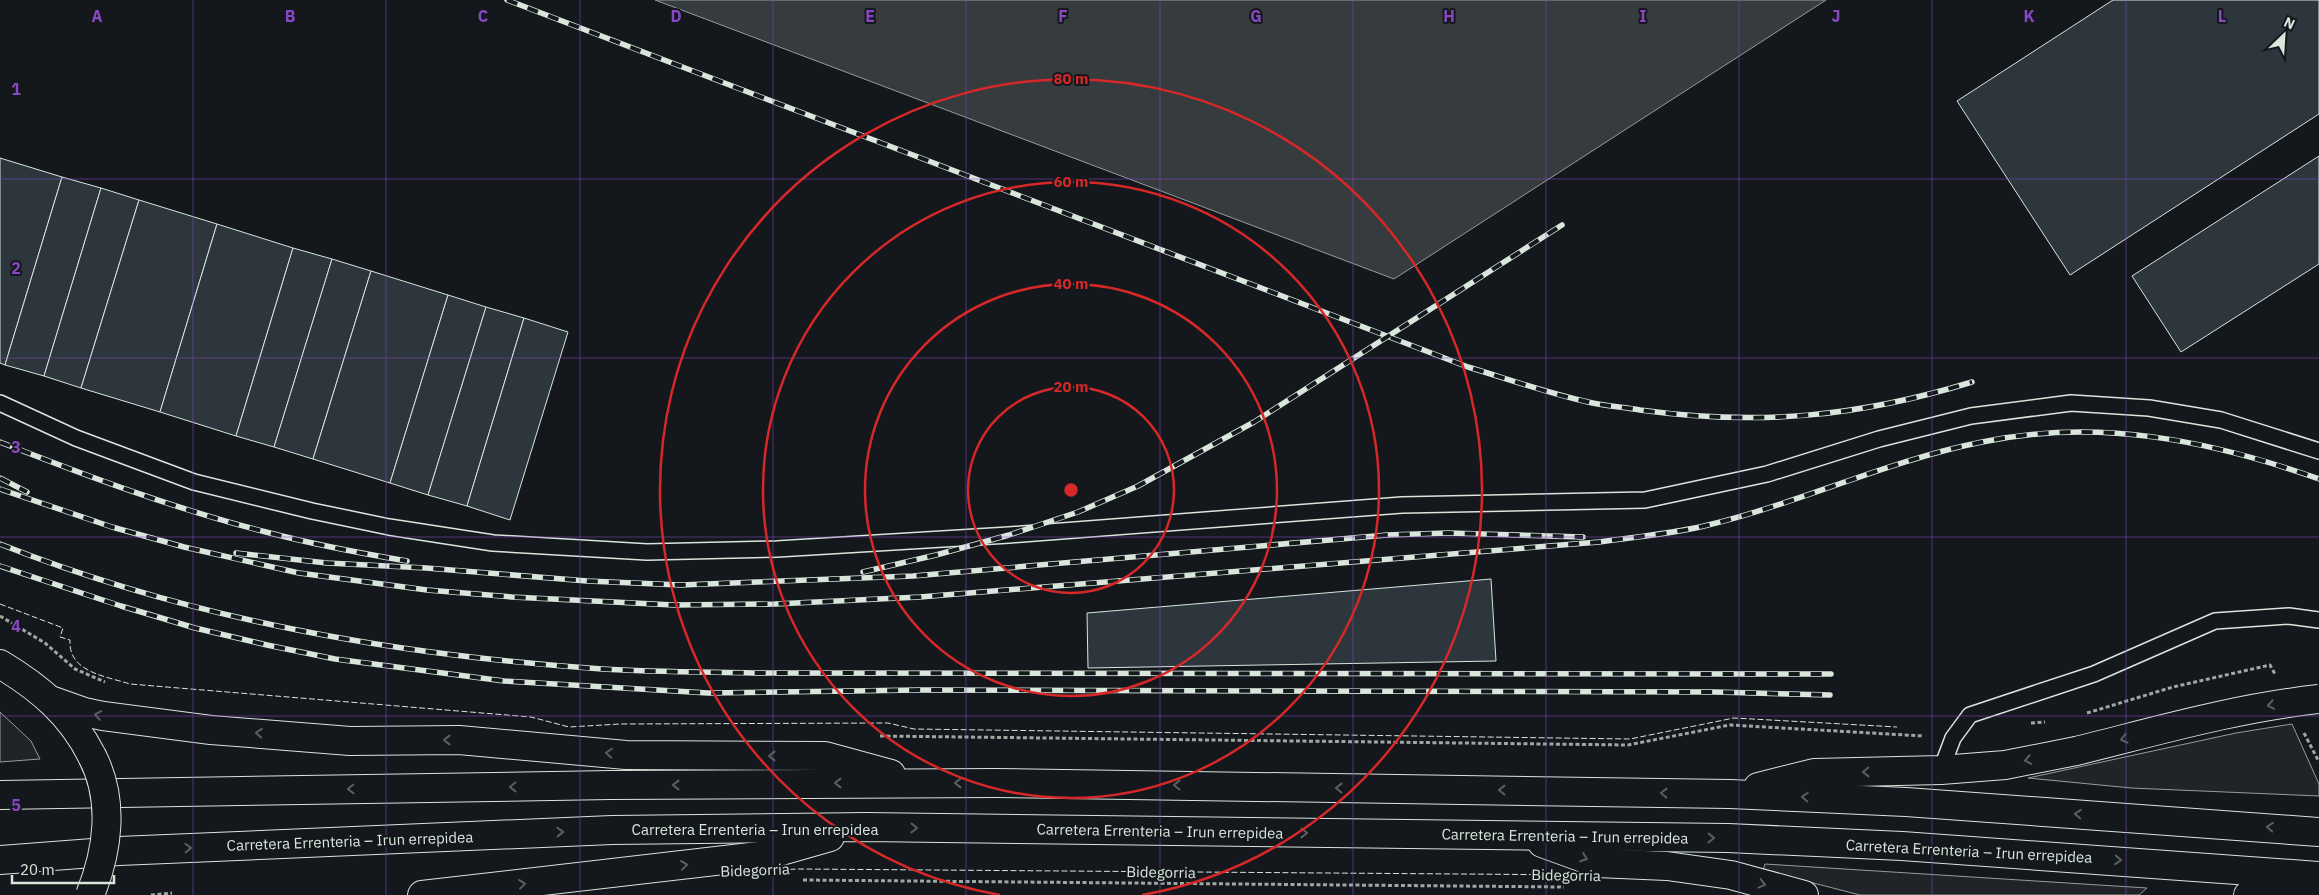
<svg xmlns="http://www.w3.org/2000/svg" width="2319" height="895" font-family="'IBM Plex Sans',sans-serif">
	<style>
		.green { fill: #202428; stroke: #939e99 }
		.water { fill: #363b3e; stroke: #939e99 }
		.building { fill: #2c363c; stroke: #d8e6dc }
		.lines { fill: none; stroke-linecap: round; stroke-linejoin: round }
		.lane-casing { stroke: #d8e6dc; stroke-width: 18 }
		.secondary-casing { stroke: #d8e6dc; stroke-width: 30 }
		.primary-casing { stroke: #d8e6dc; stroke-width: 30 }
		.path { stroke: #9da8a2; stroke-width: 3; stroke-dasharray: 4 2.5; stroke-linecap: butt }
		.lane { stroke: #14181c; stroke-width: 15 }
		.secondary { stroke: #14181c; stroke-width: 28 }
		.primary { stroke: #14181c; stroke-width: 28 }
		.rail-casing { stroke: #d8e6dc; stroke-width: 5.5 }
		.rail { stroke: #14181c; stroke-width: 4; stroke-dasharray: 11; stroke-linecap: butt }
		.secondary-bridge-casing { stroke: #d8e6dc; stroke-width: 30; stroke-linecap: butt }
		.primary-bridge-casing { stroke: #d8e6dc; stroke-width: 30; stroke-linecap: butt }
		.secondary-bridge { stroke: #14181c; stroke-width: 28 }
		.primary-bridge { stroke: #14181c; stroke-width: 28 }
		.fence { stroke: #d8e6dc; stroke-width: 1; stroke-dasharray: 6 2.5; stroke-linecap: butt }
		.oneway { stroke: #59605f }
		.grid { fill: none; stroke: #8948c3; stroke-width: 1; stroke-opacity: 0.55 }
		.ring { fill: none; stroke: #d62828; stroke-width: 2.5 }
		.labels { text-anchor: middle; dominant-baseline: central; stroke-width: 4; stroke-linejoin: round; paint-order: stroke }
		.street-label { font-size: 15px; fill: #d8e6dc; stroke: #14181c }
		.grid-label { font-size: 16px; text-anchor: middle; font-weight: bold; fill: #8948c3; stroke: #14181c; stroke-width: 4; stroke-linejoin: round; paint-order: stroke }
		.centre { fill: #d62828; stroke: #14181c; stroke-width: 2.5 }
		.ring-label { font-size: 15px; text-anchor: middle; font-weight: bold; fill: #d62828; stroke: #14181c; stroke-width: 4; stroke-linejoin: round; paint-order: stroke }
	</style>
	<rect width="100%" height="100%" fill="#14181c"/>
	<g class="green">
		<path d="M0,712L31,741L40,759L0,762Z"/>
		<path d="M2292,724L2319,784V796L2131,788L2028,778L2236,733Z"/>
		<path d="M1765,864L2147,888L2139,895H1860L1763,870Z"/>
	</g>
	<path class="water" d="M655,0H1826L1394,279Z"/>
	<g class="building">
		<path d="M2113,0H2319V114L2070,275L1957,101Z"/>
		<path d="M2319,156V264L2181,352L2132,276Z"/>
		<path d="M0,158L62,177L5,365L0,363Z"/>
		<path d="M62,177L101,188L44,376L5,365Z"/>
		<path d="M101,188L139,200L81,388L44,376Z"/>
		<path d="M139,200L217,224L160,412L81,388Z"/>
		<path d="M217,224L293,248L236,436L160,412Z"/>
		<path d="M293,248L332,259L274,447L236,436Z"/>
		<path d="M332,259L371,271L313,459L274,447Z"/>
		<path d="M371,271L448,295L390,483L313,459Z"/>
		<path d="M448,295L486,307L428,495L390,483Z"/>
		<path d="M486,307L524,318L467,506L428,495Z"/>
		<path d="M524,318L568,332L510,520L467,506Z"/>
		<path d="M1491,579L1496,661L1088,668L1087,613Z"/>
	</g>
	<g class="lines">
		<g class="lane-casing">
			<g id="lane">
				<path d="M0,403L76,438L194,482L312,511L389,527L493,543L647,552L777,549L1009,535L1402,505L1645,500L1767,474L1879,439L1971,416L2071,403L2149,408L2221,420L2319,451"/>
				<path d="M1941,770L1953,738L1970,715L2094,674L2215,621L2289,616L2319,620"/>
			</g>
		</g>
		<g class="secondary-casing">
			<path id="secondary" d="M0,664C40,688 71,714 92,756"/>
		</g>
		<g class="primary-casing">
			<g id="primary">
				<path d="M53,701L84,712L103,716L211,730L350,741L459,740L626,755L825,756L891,774"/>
				<path d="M1758,787L1814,773L1941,770L2005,765L2076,751"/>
				<path d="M0,795L611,785L995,783L1730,794L1906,802L2319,832"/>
				<path d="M1542,843L1597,863L1667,866L1731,875L1804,895"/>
				<path d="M0,860L119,851L612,830L866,827L1728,838L1902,846L2319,876"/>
				<path d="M422,895L767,855L830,837"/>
				<path d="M2248,895L2313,885"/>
			</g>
		</g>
		<g class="path">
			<path d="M0,616L45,643L75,669L105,682"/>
			<path d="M2087,713L2173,687L2270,665L2275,674"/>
			<path d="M2031,723L2045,722"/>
			<path d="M2304,733L2319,762"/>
			<path d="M880,736L1628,745L1730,725L1924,736"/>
			<path d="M803,880L1564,887"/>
			<path d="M151,895L172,893"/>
		</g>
		<use href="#lane" class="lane"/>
		<use href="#secondary" class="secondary"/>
		<use href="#primary" class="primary"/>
		<g class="rail-casing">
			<g id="rail">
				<path d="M507,0L1468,367C1508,379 1547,393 1588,402C1605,406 1623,407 1640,410C1758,426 1858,417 1972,382"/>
				<path d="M0,442C87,476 175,509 266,532C312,544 359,553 407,561"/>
				<path d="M0,478L27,492"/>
				<path d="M0,489L112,527L184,547L299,573L427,590L512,597L674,605L775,604L920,597L1599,542C1634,537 1670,534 1704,526C1798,504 1886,461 1982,442C2098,418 2209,440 2319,479"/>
				<path d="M0,544C193,620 396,655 602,669C652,672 703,672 753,673L1831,674"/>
				<path d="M236,553L327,563L426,568L587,581L681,585L913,576L1387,535L1448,533L1583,537"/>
				<path d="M0,566L121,606L195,628L267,645L335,659L504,681L708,693L920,690L1715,692L1830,695"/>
				<path d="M863,572L936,555L1009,535L1078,512L1138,486L1254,422L1562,225"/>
			</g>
		</g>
		<use href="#rail" class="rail"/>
		<g class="secondary-bridge-casing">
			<path id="secondary-bridge" d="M90,895C108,851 115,800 92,756"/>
		</g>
		<g class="primary-bridge-casing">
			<path id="primary-bridge" d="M2076,751C2157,731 2236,708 2319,699"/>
		</g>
		<use href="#secondary-bridge" class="secondary-bridge"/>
		<use href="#primary-bridge" class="primary-bridge"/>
		<g class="fence">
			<path d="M0,604L63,628L60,637L70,640C68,672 105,676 130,684L531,717L569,727L620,724L888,723L914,729L1630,739L1734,718L1897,727"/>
			<path d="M747,871L799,869L1592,875"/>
		</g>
	</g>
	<defs><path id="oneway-chevron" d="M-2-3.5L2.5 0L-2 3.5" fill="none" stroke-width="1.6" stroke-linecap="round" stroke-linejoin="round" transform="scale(1.25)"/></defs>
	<g class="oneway">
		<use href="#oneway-chevron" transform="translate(2271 705) rotate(170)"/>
		<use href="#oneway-chevron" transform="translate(98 715) rotate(-169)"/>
		<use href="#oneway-chevron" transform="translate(259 733) rotate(-176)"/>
		<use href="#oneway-chevron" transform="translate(2124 739) rotate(166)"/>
		<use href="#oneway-chevron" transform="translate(447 740) rotate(180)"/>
		<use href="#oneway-chevron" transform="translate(609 753) rotate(-175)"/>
		<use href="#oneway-chevron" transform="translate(772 756) rotate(-180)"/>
		<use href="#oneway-chevron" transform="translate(2028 760) rotate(169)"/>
		<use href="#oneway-chevron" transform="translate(1866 772) rotate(179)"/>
		<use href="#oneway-chevron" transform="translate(838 783) rotate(180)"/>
		<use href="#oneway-chevron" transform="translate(958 783) rotate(180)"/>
		<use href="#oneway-chevron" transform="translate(676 785) rotate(180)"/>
		<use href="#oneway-chevron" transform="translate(1177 785) rotate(-179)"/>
		<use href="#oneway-chevron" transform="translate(513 787) rotate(179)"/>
		<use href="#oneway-chevron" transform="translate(1339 788) rotate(-179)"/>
		<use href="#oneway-chevron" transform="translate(351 789) rotate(179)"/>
		<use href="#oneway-chevron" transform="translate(1502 790) rotate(-179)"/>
		<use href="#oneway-chevron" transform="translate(1664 793) rotate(-179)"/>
		<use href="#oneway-chevron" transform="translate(1805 797) rotate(-177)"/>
		<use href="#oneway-chevron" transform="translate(2078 814) rotate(-176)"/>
		<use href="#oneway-chevron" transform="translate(2270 827) rotate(-175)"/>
		<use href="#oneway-chevron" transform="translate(914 828) rotate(1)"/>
		<use href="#oneway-chevron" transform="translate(560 832) rotate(-2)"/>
		<use href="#oneway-chevron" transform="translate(1304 833) rotate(1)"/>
		<use href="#oneway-chevron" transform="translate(1711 838) rotate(1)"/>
		<use href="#oneway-chevron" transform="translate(188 848) rotate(-2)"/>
		<use href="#oneway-chevron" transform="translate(1584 858) rotate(20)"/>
		<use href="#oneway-chevron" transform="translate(2118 860) rotate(4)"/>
		<use href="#oneway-chevron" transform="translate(684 865) rotate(-7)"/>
		<use href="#oneway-chevron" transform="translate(522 884) rotate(-7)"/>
		<use href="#oneway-chevron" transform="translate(1762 884) rotate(15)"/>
	</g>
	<path class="grid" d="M193,0V895M386,0V895M580,0V895M773,0V895M966,0V895M1160,0V895M1353,0V895M1546,0V895M1739,0V895M1932,0V895M2126,0V895M0,179H2319M0,358H2319M0,537H2319M0,716H2319"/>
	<g class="ring">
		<circle cx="1071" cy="490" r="103"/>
		<circle cx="1071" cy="490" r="206"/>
		<circle cx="1071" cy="490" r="308"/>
		<path d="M1000 895A411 411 0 1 1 1142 895"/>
	</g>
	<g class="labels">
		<g class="street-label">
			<text x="755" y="829">Carretera Errenteria – Irun errepidea</text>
			<text transform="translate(1160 831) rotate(1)">Carretera Errenteria – Irun errepidea</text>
			<text transform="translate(1565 836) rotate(1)">Carretera Errenteria – Irun errepidea</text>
			<text transform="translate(350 841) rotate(-2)">Carretera Errenteria – Irun errepidea</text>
			<text transform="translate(1969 851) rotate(3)">Carretera Errenteria – Irun errepidea</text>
			<text transform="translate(755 870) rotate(-2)">Bidegorria</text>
			<text transform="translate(1161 872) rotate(1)">Bidegorria</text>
			<text transform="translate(1566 875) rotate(1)">Bidegorria</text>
		</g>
	</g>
	<g class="grid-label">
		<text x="97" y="22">A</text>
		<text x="290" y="22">B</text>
		<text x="483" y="22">C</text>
		<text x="676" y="22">D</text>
		<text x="870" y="22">E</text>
		<text x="1063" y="22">F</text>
		<text x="1256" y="22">G</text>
		<text x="1449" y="22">H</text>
		<text x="1643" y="22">I</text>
		<text x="1836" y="22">J</text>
		<text x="2029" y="22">K</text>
		<text x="2222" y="22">L</text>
		<text x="16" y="95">1</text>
		<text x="16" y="274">2</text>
		<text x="16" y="453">3</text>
		<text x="16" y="632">4</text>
		<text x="16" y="811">5</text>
	</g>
	<circle cx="1071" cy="490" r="8" class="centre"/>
	<g class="ring-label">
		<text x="1071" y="84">80 m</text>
		<text x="1071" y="187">60 m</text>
		<text x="1071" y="289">40 m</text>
		<text x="1071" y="392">20 m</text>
	</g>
	<g transform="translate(2284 35) rotate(25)" stroke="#14181c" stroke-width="4" paint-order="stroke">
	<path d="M0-4L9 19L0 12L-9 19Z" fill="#d8e6dc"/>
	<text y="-8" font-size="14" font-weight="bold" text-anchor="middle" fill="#d8e6dc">N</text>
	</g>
	<path d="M12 875v8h102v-8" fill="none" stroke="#d8e6dc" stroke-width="2.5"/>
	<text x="20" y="875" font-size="15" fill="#d8e6dc" stroke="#14181c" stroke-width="4" paint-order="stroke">20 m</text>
</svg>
